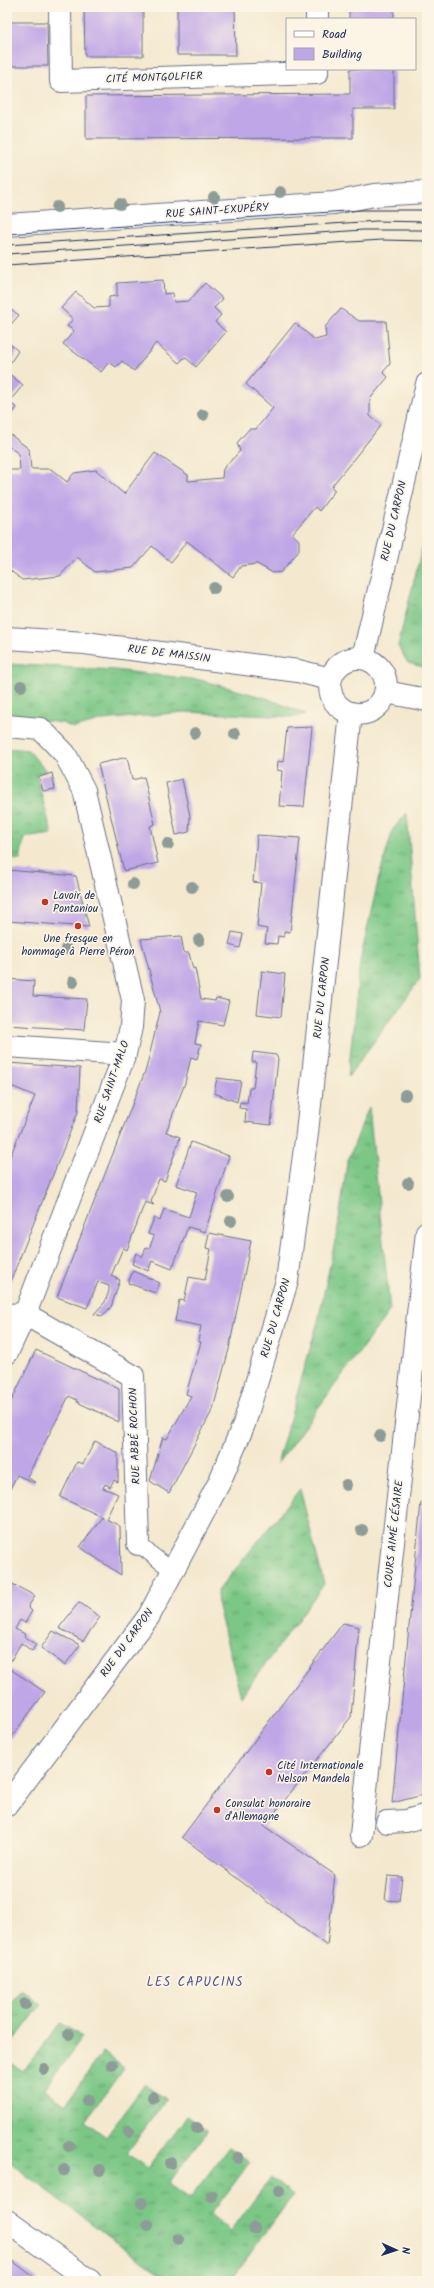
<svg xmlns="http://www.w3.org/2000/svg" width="434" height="2288" font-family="Kalam,sans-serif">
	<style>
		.grass { fill: url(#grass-tufts); stroke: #4b7b72 }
		.building { fill: #bfa6e6 }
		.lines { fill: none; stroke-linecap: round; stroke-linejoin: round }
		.lane-casing { stroke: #677086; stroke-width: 17 }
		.street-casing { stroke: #677086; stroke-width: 24 }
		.secondary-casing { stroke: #677086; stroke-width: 24 }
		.lane { stroke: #fff; stroke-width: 15 }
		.street { stroke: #fff; stroke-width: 22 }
		.secondary { stroke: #fff; stroke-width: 22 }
		.tram { stroke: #1b2f5e; stroke-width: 1 }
		.tree { fill: #8d9c97 }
		.poi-dot { fill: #c8321e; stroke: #fcf5e5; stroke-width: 1.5 }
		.labels { text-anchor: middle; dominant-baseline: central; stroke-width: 3.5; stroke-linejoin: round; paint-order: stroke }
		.street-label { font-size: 11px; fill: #1b2f5e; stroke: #fcf5e5 }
		.poi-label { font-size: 11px; fill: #1b2f5e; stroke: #fcf5e5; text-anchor: start }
		.quarter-label { font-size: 13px; letter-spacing: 1px; fill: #54598e; stroke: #fcf5e5 }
	</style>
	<defs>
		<pattern id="grass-tufts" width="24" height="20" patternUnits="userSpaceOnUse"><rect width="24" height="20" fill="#7bc786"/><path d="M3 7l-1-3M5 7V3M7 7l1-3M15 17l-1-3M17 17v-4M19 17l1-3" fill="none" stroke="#64a271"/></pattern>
	</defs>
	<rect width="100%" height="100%" fill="#fcf5e5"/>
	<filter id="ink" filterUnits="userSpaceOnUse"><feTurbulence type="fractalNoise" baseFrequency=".025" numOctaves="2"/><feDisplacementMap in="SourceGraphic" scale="8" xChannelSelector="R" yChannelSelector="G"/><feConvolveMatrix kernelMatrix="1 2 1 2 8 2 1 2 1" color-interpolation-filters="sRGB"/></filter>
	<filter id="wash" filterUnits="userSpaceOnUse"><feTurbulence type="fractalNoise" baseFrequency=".012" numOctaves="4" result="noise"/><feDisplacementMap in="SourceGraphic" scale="16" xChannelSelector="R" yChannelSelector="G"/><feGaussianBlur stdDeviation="0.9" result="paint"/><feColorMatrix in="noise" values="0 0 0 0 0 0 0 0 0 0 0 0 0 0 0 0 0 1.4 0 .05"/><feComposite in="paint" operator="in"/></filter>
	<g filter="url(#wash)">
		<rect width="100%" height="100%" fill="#f4e9cf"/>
		<g class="grass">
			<path d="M427,527V668L408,663L398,646Z"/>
			<path d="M7,664L114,670L200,680L266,698L306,714L295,717L184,712L103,720L74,728L62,723L7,716Z"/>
			<path d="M7,748L28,750L46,771L36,774L52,834L24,838L20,860L7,859Z"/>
			<path d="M407,813L420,979L348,1077L360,961L378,881L393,829Z"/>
			<path d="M369,1107L390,1310L277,1464L318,1321L338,1227L347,1163Z"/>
			<path d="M300,1489L324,1584L241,1697L218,1607L217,1592Z"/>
			<path d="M21,1990L41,2005L7,2050V2007Z"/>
			<path d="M61,2023L82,2037L45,2089L65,2105L103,2052L124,2068L85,2121L106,2137L145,2084L166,2099L127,2153L148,2168L187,2116L208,2131L168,2184L189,2199L229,2147L250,2162L211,2214L231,2231L271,2177L293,2195L230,2281H168L7,2160V2060L23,2071Z"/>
		</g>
		<g id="blocks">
			<g class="building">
				<path d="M84,7H143V56H85Z"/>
				<path d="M177,7H235L236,55H177Z"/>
				<rect x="349" y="7" width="45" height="12"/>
				<path d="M7,22H47L48,66H7Z"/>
				<path d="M350,69H394V109H353V138L86,139V96L350,94Z"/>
				<path d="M163,280L164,294L173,293L174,302L189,301L205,283L223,299L214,308L221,315L215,322L226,332L196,367L185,357L179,363L156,343L134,371L122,361L116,367L109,362L101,372L63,344L74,331L67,326L73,319L61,308L76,292L94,308L109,307V297L117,296V283Z"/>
				<path d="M7,307L19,315L7,329Z"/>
				<path d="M341,309L359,321H386L390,364L383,372L388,377L370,399V416L381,425L331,487L335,490L319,511L315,507L292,534L299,540V551L281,572L273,573L257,564L241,566L233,577L187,541L171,562L152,546L133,568L95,572L77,557L60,576L22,580L7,568V473L9,470H20L19,454L7,445V432L29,449L31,469H51L67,482L74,473L96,470L124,494L155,453L188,475V481L222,478L223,469L240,451L237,443L249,429H256L273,408L246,384L295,323L315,340L326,337L325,327Z"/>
				<path d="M8,342L18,351L7,368V344Z"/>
				<path d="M7,372L23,385L9,402L17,408L7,420Z"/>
				<path d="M312,727L304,807L279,806L282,771L277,770L278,761L283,762L287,728Z"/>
				<path d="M127,757L132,780L144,777L155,824L150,826L158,863L124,871L98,764Z"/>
				<path d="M52,773L55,789L43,791L39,777Z"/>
				<path d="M182,779L190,816L189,832L176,835L166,783Z"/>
				<path d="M257,835L300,838L290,932L284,931V937L278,936L277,944L265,943L267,929L257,927L261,883L253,882Z"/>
				<path d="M7,870L76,876L89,927L7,921Z"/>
				<path d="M232,932L243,934L240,948L229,945Z"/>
				<path d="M181,936L184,953H189L193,969L195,968L201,999L215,1001L216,998L229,1001L223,1025L199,1021L195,1043L201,1044L197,1059L191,1057L185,1083L166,1132L180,1137L179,1141L165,1181L159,1179L151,1202L154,1205L145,1202L127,1250L123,1248L111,1276L120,1280L111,1307L102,1316L94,1314L105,1302L109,1291V1286L98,1282L87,1308L57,1297L146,1069L160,1012L141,939Z"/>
				<path d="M262,971L285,974L281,1017L257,1014Z"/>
				<path d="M7,979L34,981L33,996L87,999L84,1030L7,1025Z"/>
				<path d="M253,1052L276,1055L278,1059L271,1125L245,1122L246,1109L239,1108L240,1102L247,1103L249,1088H253L256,1062H252Z"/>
				<path d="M7,1063L80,1068L78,1112L7,1290V1164L35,1096L11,1086L9,1091H7Z"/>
				<path d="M217,1078L241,1081L237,1102L214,1093Z"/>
				<path d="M191,1142L229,1156L205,1232L188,1227L172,1269L152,1261L148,1271L132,1264L136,1253L142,1257L146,1248L149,1249L154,1236L148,1234L154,1218L160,1221L164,1209L189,1217L197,1192L176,1185Z"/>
				<path d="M209,1233L251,1241L229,1349L213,1409L169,1493L150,1481L163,1437L167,1439L191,1396L186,1394L201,1342L198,1341L201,1326L175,1321L179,1300L184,1301L189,1277L205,1280L211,1249L206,1248Z"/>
				<path d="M133,1271L160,1283L155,1293L128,1283Z"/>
				<path d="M36,1350L119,1389V1422L77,1402V1400L69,1396L27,1477L35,1482L34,1483L17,1475L7,1495V1410Z"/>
				<path d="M95,1441L118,1453V1482L114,1480L110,1487L105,1484L103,1488L118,1494L106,1519L120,1526L121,1575L80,1547L102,1517L60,1497L77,1462L83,1464Z"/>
				<path d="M421,1502L427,1504V1794L392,1803Z"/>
				<path d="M7,1581L35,1596L28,1607L32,1611L25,1623L20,1620L15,1629L25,1634L24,1636L36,1644L32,1651L21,1643L7,1667Z"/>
				<path d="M79,1602L100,1617L83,1641L59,1628Z"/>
				<path d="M343,1623L359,1627L351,1717L264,1826L335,1875L327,1946L182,1837Z"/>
				<path d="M53,1631L80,1645L65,1665L41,1648Z"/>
				<path d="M7,1667L45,1692L7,1743Z"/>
				<path d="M388,1876L402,1877L399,1901L385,1900Z"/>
				<path d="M7,2257L14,2262L39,2281H7Z"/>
			</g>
		</g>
	</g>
	<g filter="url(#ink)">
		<use href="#blocks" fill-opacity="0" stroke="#677086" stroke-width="1"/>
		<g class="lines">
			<g class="lane-casing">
				<path id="lane" d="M138,1544L174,1572"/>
			</g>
			<g class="street-casing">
				<g id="street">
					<path d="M60,7L61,81L317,73V69"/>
					<path d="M317,7V19"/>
					<path d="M7,225L334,203L374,195L427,192"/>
					<path d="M363,658L427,384"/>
					<path d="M7,726L41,729L65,754L84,790L133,1000L131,1027L125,1054L25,1314L7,1353"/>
					<path d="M7,1046L125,1054"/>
					<path d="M7,1315L25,1314L133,1376L138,1544"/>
					<path d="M387,1822L406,1821L427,1815"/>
					<path d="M361,1835L427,1232"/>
				</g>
			</g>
			<g class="secondary-casing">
				<g id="secondary">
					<path d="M7,638L85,643L298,671L330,679"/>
					<circle cx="358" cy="686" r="28"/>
					<path d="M386,692L427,700"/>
					<path d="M7,1805L149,1616L219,1483L244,1424L287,1281L307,1133L351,713"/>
					<path d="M7,2221L90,2281"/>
				</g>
			</g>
			<use href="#lane" class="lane"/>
			<use href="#street" class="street"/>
			<use href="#secondary" class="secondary"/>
			<g class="tram">
				<path d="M7,234L361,210H427"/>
				<path d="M7,245L377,221L427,222"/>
				<path d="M7,254L363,230H427"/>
				<path d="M7,265L334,243L382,240L427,241"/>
			</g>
		</g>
		<g class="tree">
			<circle cx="280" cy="192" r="6"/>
			<circle cx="214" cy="197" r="6"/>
			<circle cx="120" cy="204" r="6"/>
			<circle cx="57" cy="207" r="6"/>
			<circle cx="203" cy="415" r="6"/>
			<circle cx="214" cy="588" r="6"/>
			<circle cx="21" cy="686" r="6"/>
			<circle cx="195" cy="733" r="6"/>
			<circle cx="235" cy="734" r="6"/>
			<circle cx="168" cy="844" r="6"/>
			<circle cx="133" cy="884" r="6"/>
			<circle cx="192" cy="887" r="6"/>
			<circle cx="199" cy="940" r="6"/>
			<circle cx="66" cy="949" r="6"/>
			<circle cx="73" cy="982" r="6"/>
			<circle cx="405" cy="1095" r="6"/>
			<circle cx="408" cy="1183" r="6"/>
			<circle cx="228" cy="1197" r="6"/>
			<circle cx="231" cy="1221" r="6"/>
			<circle cx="380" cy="1436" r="6"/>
			<circle cx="346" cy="1485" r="6"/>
			<circle cx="362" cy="1530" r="6"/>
			<circle cx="25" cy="2004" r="6"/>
			<circle cx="69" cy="2034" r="6"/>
			<circle cx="112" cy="2065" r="6"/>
			<circle cx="44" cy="2069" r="6"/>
			<circle cx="153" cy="2097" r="6"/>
			<circle cx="87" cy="2101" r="6"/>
			<circle cx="197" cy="2128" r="6"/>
			<circle cx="129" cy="2132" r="6"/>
			<circle cx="69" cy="2146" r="6"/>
			<circle cx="238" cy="2158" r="6"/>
			<circle cx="170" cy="2163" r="6"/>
			<circle cx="64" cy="2170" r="6"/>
			<circle cx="100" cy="2170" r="6"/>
			<circle cx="279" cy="2191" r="6"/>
			<circle cx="212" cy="2196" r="6"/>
			<circle cx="142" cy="2203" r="6"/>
			<circle cx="148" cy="2225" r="6"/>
			<circle cx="254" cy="2228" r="6"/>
			<circle cx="178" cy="2239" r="6"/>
		</g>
	</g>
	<g class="poi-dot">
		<circle cx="45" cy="902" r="4"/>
		<circle cx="78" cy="926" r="4"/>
		<circle cx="269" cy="1772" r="4"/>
		<circle cx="217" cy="1810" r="4"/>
	</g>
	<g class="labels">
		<g class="street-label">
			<text transform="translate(154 78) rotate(-2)">CITÉ MONTGOLFIER</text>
			<text transform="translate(217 211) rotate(-4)">RUE SAINT-EXUPÉRY</text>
			<text transform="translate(394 521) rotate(-77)">RUE DU CARPON</text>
			<text transform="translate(169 654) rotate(7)">RUE DE MAISSIN</text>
			<text transform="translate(322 998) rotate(-84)">RUE DU CARPON</text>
			<text transform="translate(112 1082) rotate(-71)">RUE SAINT-MALO</text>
			<text transform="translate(276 1318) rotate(-74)">RUE DU CARPON</text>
			<text transform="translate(135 1436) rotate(-92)">RUE ABBÉ ROCHON</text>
			<text transform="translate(394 1534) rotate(-84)">COURS AIMÉ CÉSAIRE</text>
			<text transform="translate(127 1643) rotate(-54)">RUE DU CARPON</text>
		</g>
		<g class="poi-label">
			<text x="53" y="896">Lavoir de<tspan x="53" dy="13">Pontaniou</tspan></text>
			<text x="78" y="939" text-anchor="middle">Une fresque en<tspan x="78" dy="13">hommage à Pierre Péron</tspan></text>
			<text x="277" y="1766">Cité Internationale<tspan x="277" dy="13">Nelson Mandela</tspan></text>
			<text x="225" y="1804">Consulat honoraire<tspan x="225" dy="13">d'Allemagne</tspan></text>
		</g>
		<g class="quarter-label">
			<text x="195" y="1982">LES CAPUCINS</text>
		</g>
	</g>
	<rect width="434" height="2288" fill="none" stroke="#fcf5e5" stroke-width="24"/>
	<rect x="286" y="18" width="130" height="52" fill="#fcf5e5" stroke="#a2a6af"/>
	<rect x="294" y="31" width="20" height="6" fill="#ffffff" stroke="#a2a6af"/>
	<text x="322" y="38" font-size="12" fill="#1b2f5e">Road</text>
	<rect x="294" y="48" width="20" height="12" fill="#bfa6e6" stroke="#a2a6af"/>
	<text x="322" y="58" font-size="12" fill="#1b2f5e">Building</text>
	<g transform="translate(396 2250) rotate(93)" stroke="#fcf5e5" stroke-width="3" paint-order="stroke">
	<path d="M0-3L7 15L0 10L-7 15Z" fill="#1b2f5e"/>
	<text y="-6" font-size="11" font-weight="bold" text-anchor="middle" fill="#1b2f5e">N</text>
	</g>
</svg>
